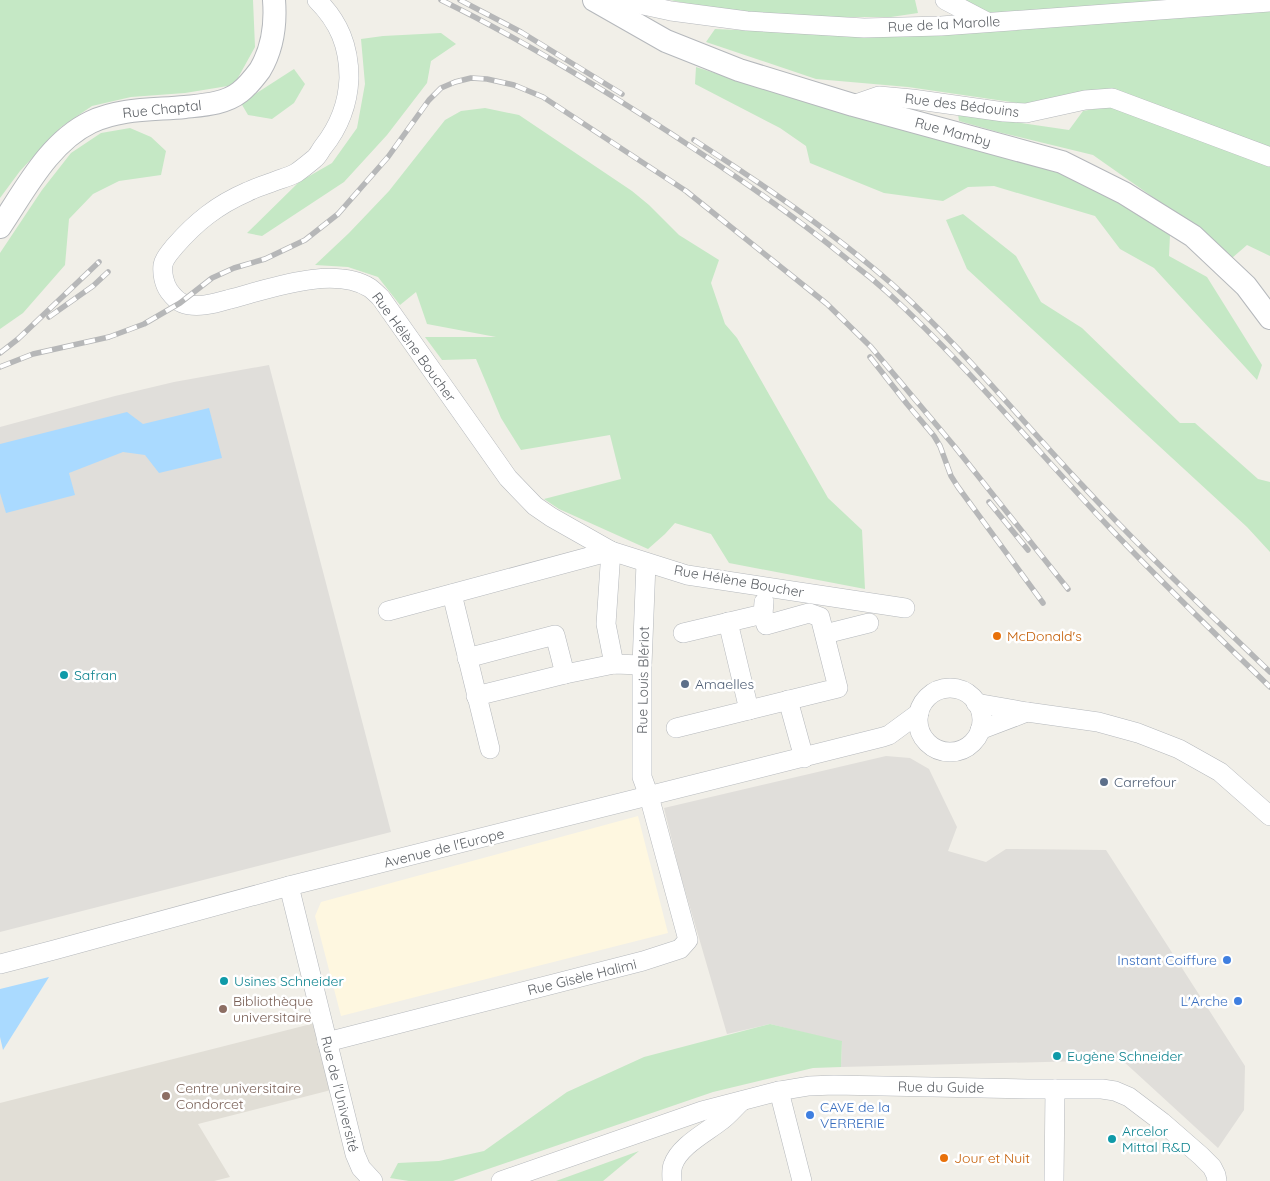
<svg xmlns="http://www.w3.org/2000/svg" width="1270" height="1181" font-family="Quicksand,sans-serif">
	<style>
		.commercial { fill: #fef7e0 }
		.industrial { fill: #e0deda }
		.education { fill: #e1ded6 }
		.green { fill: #c5e8c5 }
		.water { fill: #aadaff }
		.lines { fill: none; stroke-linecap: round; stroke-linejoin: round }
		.minor-casing { stroke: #b5b8bc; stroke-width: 20 }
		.tertiary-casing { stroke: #b5b8bc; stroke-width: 24 }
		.minor { stroke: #fff; stroke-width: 19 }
		.tertiary { stroke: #fff; stroke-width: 22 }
		.rail-casing { stroke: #b6b7b8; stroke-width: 5.5 }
		.rail { stroke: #fff; stroke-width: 4; stroke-dasharray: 11; stroke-linecap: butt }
		.food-dot { fill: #e8710a; stroke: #fff; stroke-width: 2 }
		.culture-dot { fill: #0f9aa8; stroke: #fff; stroke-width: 2 }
		.service-dot { fill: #5c6f8a; stroke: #fff; stroke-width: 2 }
		.shop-dot { fill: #3f7fe0; stroke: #fff; stroke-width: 2 }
		.education-dot { fill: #8d6e63; stroke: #fff; stroke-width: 2 }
		.labels { text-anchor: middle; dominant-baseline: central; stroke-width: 5; stroke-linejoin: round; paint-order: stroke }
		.street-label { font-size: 14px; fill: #5f6368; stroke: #fff }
		.food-label { font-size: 14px; fill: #c56008; stroke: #fff; text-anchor: start }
		.culture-label { font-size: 14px; fill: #0d838f; stroke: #fff; text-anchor: start }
		.service-label { font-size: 14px; fill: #4e5e75; stroke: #fff; text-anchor: start }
		.shop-label { font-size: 14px; fill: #366cbe; stroke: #fff; text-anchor: end }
		.education-label { font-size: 14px; fill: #785e54; stroke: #fff; text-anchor: start }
	</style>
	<rect width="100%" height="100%" fill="#f1efe8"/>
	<path class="commercial" d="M638,816L668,933L341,1016L315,916L321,902Z"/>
	<g class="industrial">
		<path d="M269,365L391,832L0,932V427L115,396L174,382Z"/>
		<path d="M886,756L910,758L929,769L957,827L948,851L986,862L1006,849L1106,850L1245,1066L1244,1110L1218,1148L1122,1060L841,1067L842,1042L770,1024L727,1034L680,873L664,808Z"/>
	</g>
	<path class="education" d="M315,1023L331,1090L198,1124L230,1177L214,1181H0V1103Z"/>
	<g class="green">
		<path d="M0,0H253L255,47L234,85L185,93L131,97L92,106L61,127L20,171L0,198Z"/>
		<path d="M670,0H915L918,13L891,17H827L724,11Z"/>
		<path d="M961,0H1171L1008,15L984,12Z"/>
		<path d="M1268,10L1270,12V148L1124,93L1025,104L908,87L816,79L706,42L715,29L861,36Z"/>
		<path d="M441,33L456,44L431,61L427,83L387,135L344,182L262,236L247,233L299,182L332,163L357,128L365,84L361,39L383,36Z"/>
		<path d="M696,67L805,102L1056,171L1119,198L1170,235L1169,256L1207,277L1262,365L1257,380L1154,268L1120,249L1095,216L994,186L968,187L943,201L884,193L810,163L806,146L780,128L695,84Z"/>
		<path d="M294,69L305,84L294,103L272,119L248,115L241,103Z"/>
		<path d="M1110,106L1270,165V256L1247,245L1232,258L1174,212L1093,155L998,132L959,121L958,114L1069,130L1083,111Z"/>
		<path d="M485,108L519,115L632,191L649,205L679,235L719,260L711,283L725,324L737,338L828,498L862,530L865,589L729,563L711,534L675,523L665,534L648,549L559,509L544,499L621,479L610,435L521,450L501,418L476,359L442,360L425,337H496L427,324L416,292L400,305L378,277L348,267L315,265L349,233L389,191L445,120L461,111Z"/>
		<path d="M130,128L151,137L166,151L161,175L119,181L93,194L69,219L65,265L23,313L0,329V253L42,190L71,153L101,133Z"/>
		<path d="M963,214L1016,256L1041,302L1082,328L1180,423H1195L1258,479L1270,482V552L1247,527L967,269L946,220Z"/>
		<path d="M770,1024L842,1041L841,1067L813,1068L713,1092L453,1181H409L390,1178L398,1163L439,1161L484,1151L567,1092L644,1057Z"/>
		<path d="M639,1151L603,1181H556Z"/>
	</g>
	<g class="water">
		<path d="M209,408L222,458L159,473L145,455L123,452L69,473L75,495L6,513L0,493V444L127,412L143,424Z"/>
		<path d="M49,977L3,1050L0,1037V989Z"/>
	</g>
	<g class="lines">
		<g class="minor-casing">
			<g id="minor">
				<path d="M317,0C339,22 349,46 349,78C348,103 339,127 323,147C320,151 318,156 314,159C308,164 302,169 296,173C291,176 284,178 278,180C268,184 257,187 247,192C217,205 196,222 175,246C171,251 164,258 163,265C162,273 164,284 169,291C172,295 177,301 182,303C197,309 216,303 230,299C269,289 333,265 370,288C374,291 378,295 381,298L508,478L535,506L551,517L611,551L687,575L905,608"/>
				<path d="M620,0L671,11L747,21L864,28L941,26L1270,2"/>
				<path d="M945,0L987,22"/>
				<path d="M853,105L879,96L912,99L1004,112L1026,113L1085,100L1112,98L1270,157"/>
				<path d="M452,594L490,749"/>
				<path d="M388,611L611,551L606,624L614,664"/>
				<path d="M728,622L749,710"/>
				<path d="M683,633L763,614L764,602"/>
				<path d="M825,634L869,623"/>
				<path d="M467,658L555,635L565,674"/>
				<circle cx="950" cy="720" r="32"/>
				<path d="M476,696L565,674L614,664L642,665"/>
				<path d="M788,700L804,758"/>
				<path d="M976,703L1027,712L1098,722L1138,733L1179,749L1220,772L1270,816"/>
				<path d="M676,728L838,688L820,617L809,613L766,625L763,614"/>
				<path d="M980,730L1027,712"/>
				<path d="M289,886L355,1154L361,1168L373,1181"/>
				<path d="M0,964L54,950L289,886L883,737L889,735L919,713"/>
				<path d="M327,1042L643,961L680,949L688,940L649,796L642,777V665L646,563"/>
				<path d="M779,1091L802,1181"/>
				<path d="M501,1181L702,1111L779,1091L809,1086L834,1085L1028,1089H1102L1115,1091L1129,1097L1162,1122L1201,1156L1212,1167L1216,1175L1217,1181"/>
				<path d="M672,1181C672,1176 671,1170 673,1165C679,1146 707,1132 722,1120C729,1115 735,1107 742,1101"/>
				<path d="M1054,1181L1055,1089"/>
			</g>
		</g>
		<g class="tertiary-casing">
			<g id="tertiary">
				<path d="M594,0L666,41L739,70L853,105L1062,162L1124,193L1193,236L1246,286L1270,318"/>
				<path d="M0,227C25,190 49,142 91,122C120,108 154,110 185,107C203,105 225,104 240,92C248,86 254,78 260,70C273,48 276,25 274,0"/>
			</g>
		</g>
		<use href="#minor" class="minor"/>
		<use href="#tertiary" class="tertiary"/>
		<g class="rail-casing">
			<g id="rail">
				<path d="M441,0C531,44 616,97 699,152C752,187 804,223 853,264C865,273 876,282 887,292C966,364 1034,448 1108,526C1160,581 1215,634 1270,687"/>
				<path d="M460,0L521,32L622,94"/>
				<path d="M694,140C762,184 830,230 892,284C961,346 1019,418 1082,485C1142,550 1207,611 1270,672"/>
				<path d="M49,317L93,286L108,272"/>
				<path d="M0,353L18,339L99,262"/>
				<path d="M870,357L907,404L934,436L940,446L951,476L958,487L1043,603"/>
				<path d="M0,367L33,354L109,337L144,324L180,303L212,278L234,268L265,259L305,240L338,214L388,157L429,100L441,88L455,82L471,78L487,79L514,85L543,97L686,191L827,304L871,347L955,447L1068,589"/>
				<path d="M989,502L1028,550"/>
			</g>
		</g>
		<use href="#rail" class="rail"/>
	</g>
	<g class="food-dot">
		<circle cx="997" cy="636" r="5"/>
		<circle cx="944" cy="1158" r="5"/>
	</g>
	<g class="culture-dot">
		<circle cx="64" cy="675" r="5"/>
		<circle cx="224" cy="981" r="5"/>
		<circle cx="1057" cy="1056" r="5"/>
		<circle cx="1112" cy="1139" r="5"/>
	</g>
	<g class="service-dot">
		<circle cx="685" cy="684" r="5"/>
		<circle cx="1104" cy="782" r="5"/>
	</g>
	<g class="shop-dot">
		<circle cx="1227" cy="960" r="5"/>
		<circle cx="1238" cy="1001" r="5"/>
		<circle cx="810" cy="1115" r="5"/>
	</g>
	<g class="education-dot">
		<circle cx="223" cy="1009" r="5"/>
		<circle cx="166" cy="1096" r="5"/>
	</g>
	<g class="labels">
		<g class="street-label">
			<text transform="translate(944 24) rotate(-3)">Rue de la Marolle</text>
			<text transform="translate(962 105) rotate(7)">Rue des Bédouins</text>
			<text transform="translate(162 109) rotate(-6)">Rue Chaptal</text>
			<text transform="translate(953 132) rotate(15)">Rue Mamby</text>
			<text transform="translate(414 347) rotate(54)">Rue Hélène Boucher</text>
			<text transform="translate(739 581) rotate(10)">Rue Hélène Boucher</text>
			<text transform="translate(643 680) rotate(-89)">Rue Louis Blériot</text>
			<text transform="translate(444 848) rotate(-14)">Avenue de l'Europe</text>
			<text transform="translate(582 977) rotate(-14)">Rue Gisèle Halimi</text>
			<text transform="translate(941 1087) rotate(1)">Rue du Guide</text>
			<text transform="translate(340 1094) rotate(76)">Rue de l'Université</text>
		</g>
		<g class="food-label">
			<text x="1007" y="636">McDonald's</text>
			<text x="954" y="1158">Jour et Nuit</text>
		</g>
		<g class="culture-label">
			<text x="74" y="675">Safran</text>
			<text x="234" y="981">Usines Schneider</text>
			<text x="1067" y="1056">Eugène Schneider</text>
			<text x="1122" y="1131">Arcelor<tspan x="1122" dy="16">Mittal R&amp;D</tspan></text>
		</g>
		<g class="service-label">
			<text x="695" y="684">Amaelles</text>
			<text x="1114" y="782">Carrefour</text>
		</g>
		<g class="shop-label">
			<text x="1217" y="960">Instant Coiffure</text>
			<text x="1228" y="1001">L'Arche</text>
			<text x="820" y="1107" text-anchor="start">CAVE de la<tspan x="820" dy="16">VERRERIE</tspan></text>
		</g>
		<g class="education-label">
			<text x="233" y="1001">Bibliothèque<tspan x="233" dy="16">universitaire</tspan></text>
			<text x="176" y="1088">Centre universitaire<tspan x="176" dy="16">Condorcet</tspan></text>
		</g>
	</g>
</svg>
